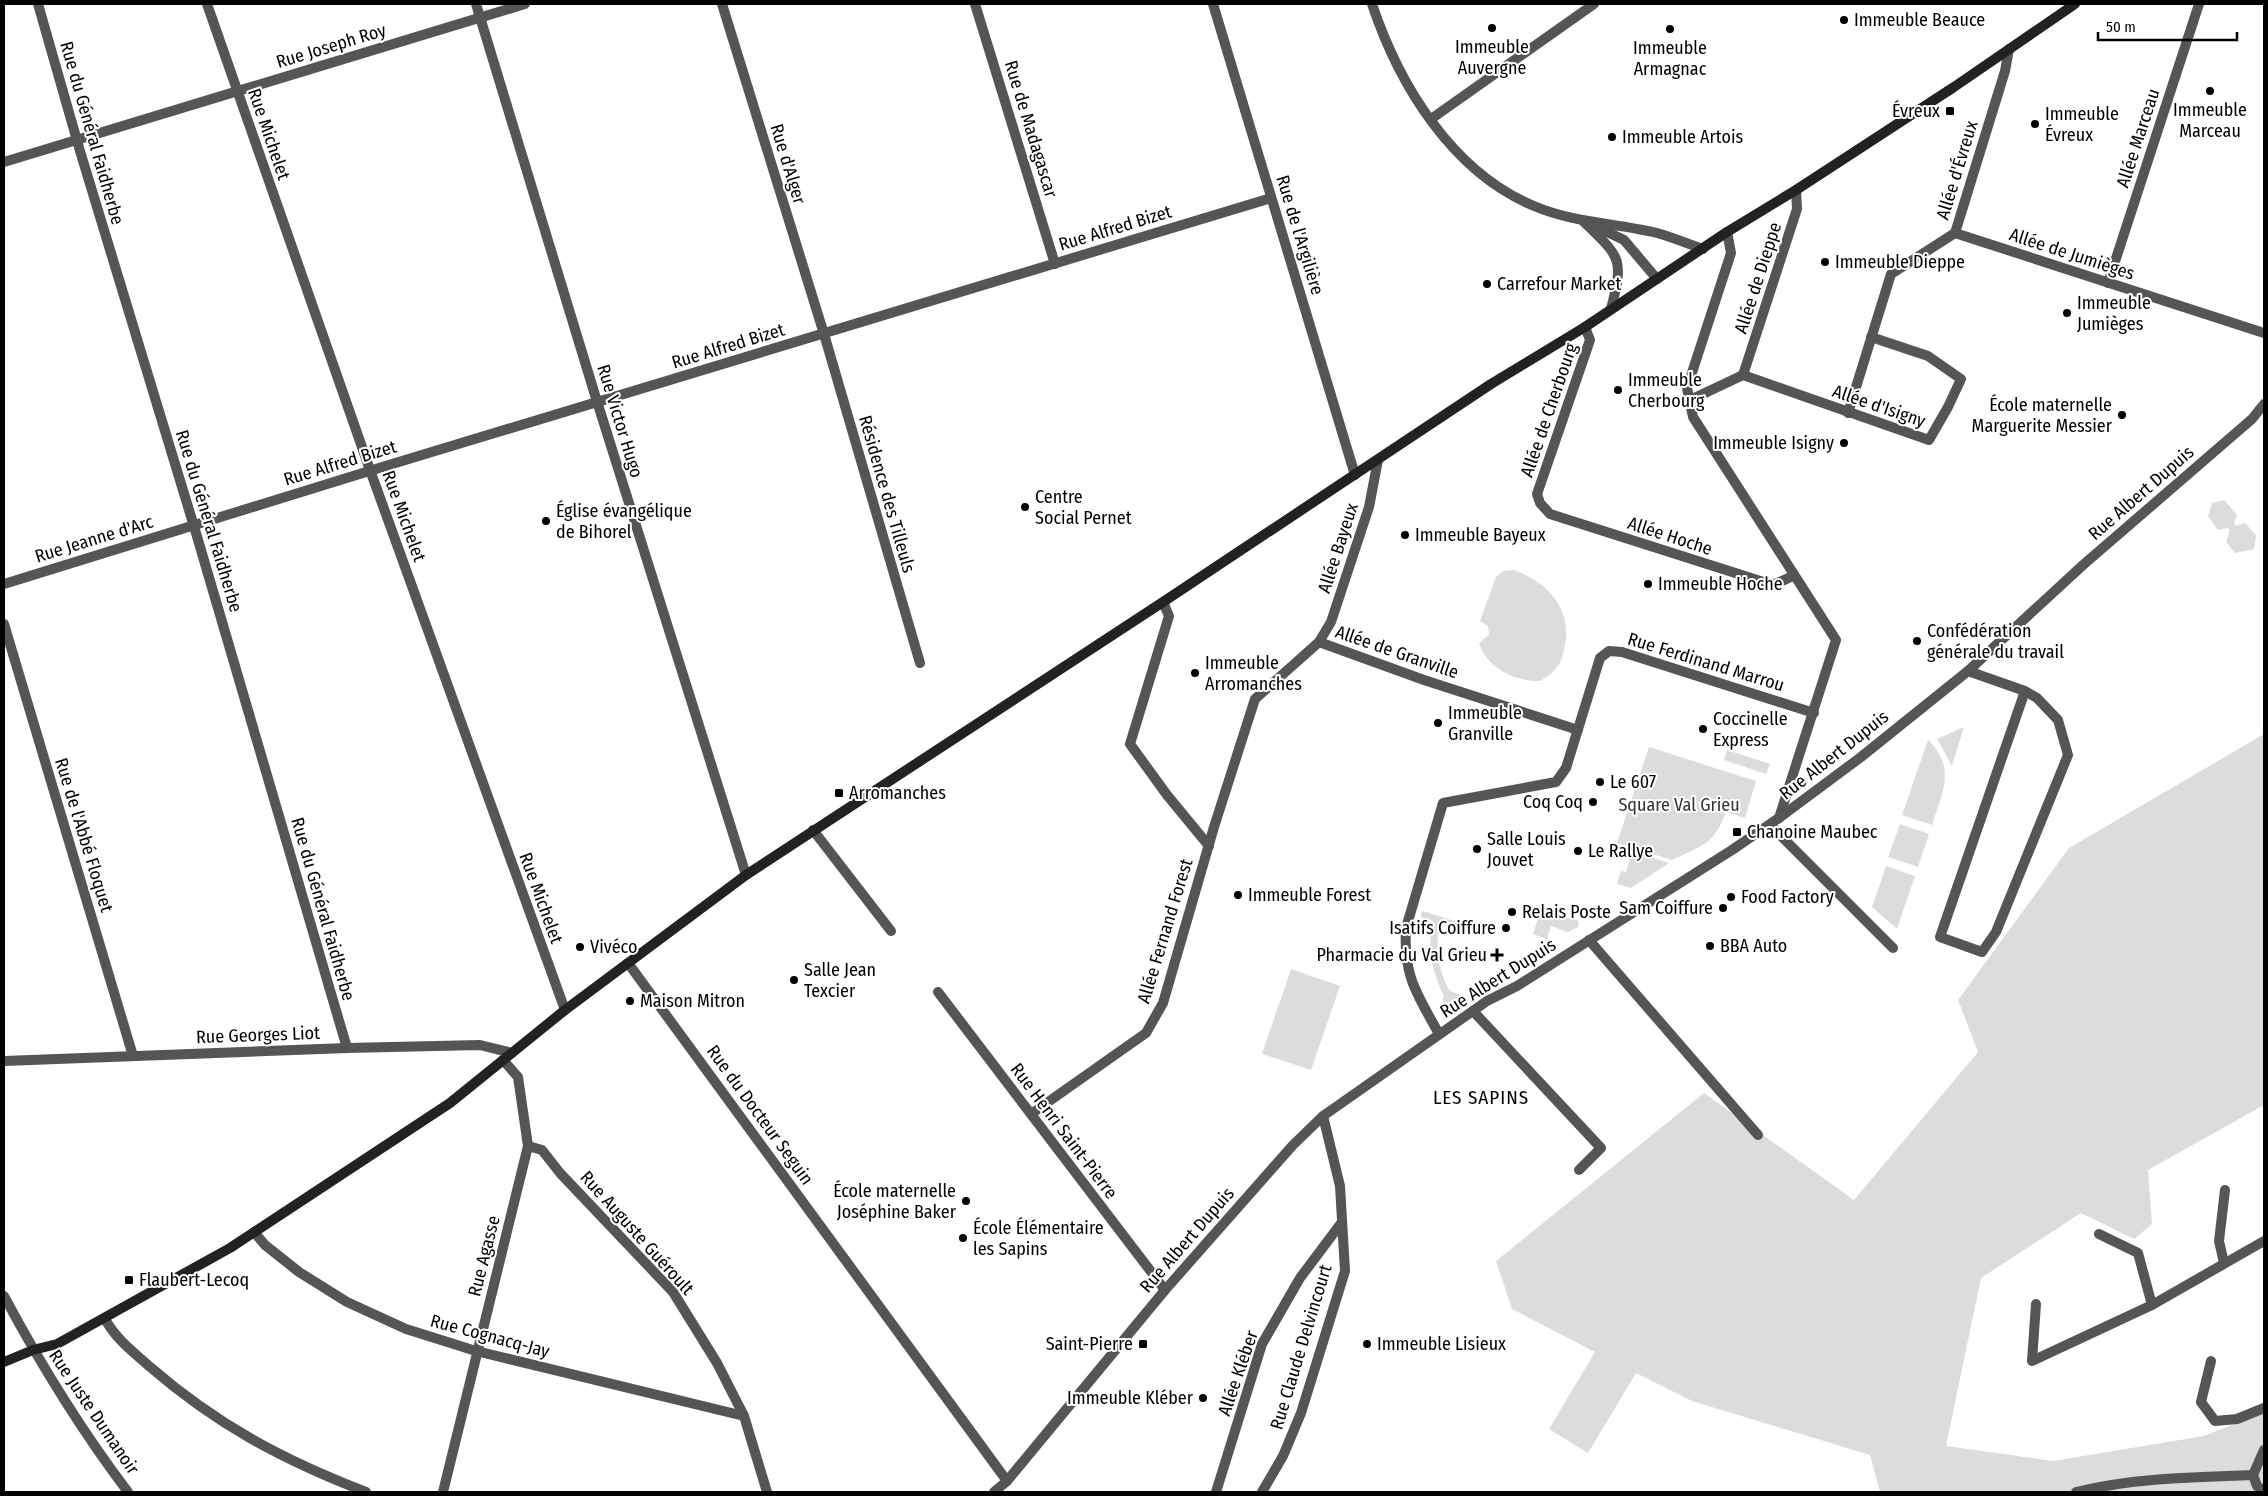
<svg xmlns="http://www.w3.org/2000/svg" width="2268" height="1496" font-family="'Fira Sans Condensed',sans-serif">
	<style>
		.green { fill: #dcdcdc }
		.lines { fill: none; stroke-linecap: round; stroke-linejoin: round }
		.street { stroke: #555; stroke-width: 10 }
		.secondary { stroke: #222; stroke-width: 10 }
		.poi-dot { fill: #000; stroke: #fff; stroke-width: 2 }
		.labels { text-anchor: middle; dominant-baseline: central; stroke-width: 4; stroke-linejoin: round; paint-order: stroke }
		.poi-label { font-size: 18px; fill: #000; stroke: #fff; text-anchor: start }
		.street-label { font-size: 18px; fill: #000; stroke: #fff }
		.park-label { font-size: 18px; fill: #333; stroke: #fff }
		.neighbourhood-label { font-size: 19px; letter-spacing: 1px; fill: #000; stroke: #fff }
	</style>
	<rect width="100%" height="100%" fill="#fff"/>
	<g class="green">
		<path d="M2224,500L2237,515L2234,523L2236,526L2245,523L2256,535L2254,549L2235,553L2226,542L2230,530L2228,528L2218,530L2208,516L2212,503Z"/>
		<path d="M1514,570C1547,582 1572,608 1565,645C1562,663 1557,671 1540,681C1514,681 1488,669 1479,643L1489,635L1488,626L1480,621L1496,577L1503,571Z"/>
		<path d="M1964,727L1952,766L1937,739Z"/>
		<path d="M2264,734V1105L2148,1170L2152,1224L2134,1239L2081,1213L1981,1278L1946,1446L2053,1461L2204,1436L2264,1412V1492H1880L1870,1455L1692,1401L1636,1373L1588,1453L1549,1429L1595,1352L1512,1309L1496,1261L1704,1093L1854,1200L1978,1052L1958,1000L2069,848Z"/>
		<path d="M1928,740C1957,768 1942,793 1932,825L1902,815Z"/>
		<path d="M1649,747L1756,781L1745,818L1726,812C1714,845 1701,846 1672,860L1617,843Z"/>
		<path d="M1727,750L1770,764L1766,774L1724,760Z"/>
		<path d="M1900,824L1929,834L1918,867L1888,857Z"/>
		<path d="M1632,851L1669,863L1631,888L1617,884L1621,871L1626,872Z"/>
		<path d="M1886,866L1915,876L1897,929L1872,907Z"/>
		<path d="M1541,909L1579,921L1578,927L1568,932L1551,926L1547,939L1533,934Z"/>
		<path d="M1423,911L1457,922L1459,925L1456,928L1439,924C1436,949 1437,969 1450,991L1461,995L1441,1007L1444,996C1432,972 1427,949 1433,921L1421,917V913Z"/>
		<path d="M1291,969L1340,986L1311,1070L1262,1054Z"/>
	</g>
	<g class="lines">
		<g class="street">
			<path d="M38,4L80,151L196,533L347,1048"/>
			<path d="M207,4L370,470L565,1010"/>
			<path d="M476,4L595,395L746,875"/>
			<path d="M722,4L824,334L920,663"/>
			<path d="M975,4L1055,264"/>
			<path d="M1213,4L1355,475"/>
			<path d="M1372,4C1399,85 1452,172 1534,206C1574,223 1616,223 1657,233C1672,237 1688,244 1703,249"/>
			<path d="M1431,119L1594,4"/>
			<path d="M4,162L525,4"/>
			<path d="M1584,222C1621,258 1624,258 1611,309"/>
			<path d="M1597,227L1624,240L1657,279"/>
			<path d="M1727,232L1731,253L1687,388L1693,417L1836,640L1779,818"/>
			<path d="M1955,233L2264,333"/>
			<path d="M2108,283L2199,4"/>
			<path d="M1585,327L1590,340L1537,494L1540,503L1550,514L1773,585L1793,576"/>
			<path d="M1743,375L1797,209L1796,190"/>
			<path d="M1688,401L1743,375L1929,440L1948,407L1961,379L1928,356L1871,337"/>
			<path d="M1848,413L1891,274L1955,233L2005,71L2009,49"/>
			<path d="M4,584L379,468L1271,198"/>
			<path d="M1163,602L1169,616L1130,744L1167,795L1209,846"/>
			<path d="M4,624L133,1056"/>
			<path d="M1319,642L1331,622L1369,507L1378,460"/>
			<path d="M1968,671L2025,691L1940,937L1982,952L1996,932L2068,755L2058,720L2037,698L2025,691"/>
			<path d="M1770,825L1893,948"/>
			<path d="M813,830L891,931"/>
			<path d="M1589,940L1758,1135"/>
			<path d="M628,963L1007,1481"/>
			<path d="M938,992L1165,1290"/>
			<path d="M1473,1011L1601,1148L1579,1170"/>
			<path d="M1439,1034C1417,994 1403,976 1406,928L1443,803L1556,782L1566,768L1600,658L1609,651L1622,652L1814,713"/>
			<path d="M4,1061L347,1048L480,1045L512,1053"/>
			<path d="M1031,1114L1146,1033L1163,1003L1214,827L1255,699L1319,642L1424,680L1578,730"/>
			<path d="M528,1146L542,1150L560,1173L673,1292L717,1363L744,1416L767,1492"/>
			<path d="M254,1232L265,1245L299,1272L347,1302L406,1329L476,1351L744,1416"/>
			<path d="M2099,1234L2138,1253L2152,1305"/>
			<path d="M2224,1263L2219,1241L2225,1190"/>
			<path d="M4,1296C41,1365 81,1430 128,1492"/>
			<path d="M2036,1304L2032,1361L2152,1305L2264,1241"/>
			<path d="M105,1319C116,1339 132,1351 149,1366C217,1425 283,1460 366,1492"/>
			<path d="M2211,1361L2201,1402L2215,1421L2237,1419L2264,1408"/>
			<path d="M2264,1450L2253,1475L2257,1486L2264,1491"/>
			<path d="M443,1492L528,1146L518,1077L503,1060"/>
			<path d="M994,1492L1007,1481L1165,1290L1293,1145L1323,1116L1487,1001L1517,986L1732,850L1779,818L1861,757L1968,671L2083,565L2252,419L2264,404"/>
			<path d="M1216,1492L1262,1344L1300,1278L1342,1222"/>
			<path d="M1262,1492L1283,1456L1301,1413L1345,1271L1340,1186L1323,1116"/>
			<path d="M2076,1492C2134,1478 2193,1477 2253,1475"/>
		</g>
		<path class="secondary" d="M4,1362L33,1350L57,1344L230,1248L450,1103L565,1010L746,875L1163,602L1491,384L1585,327L1727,232L1796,190L1954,87L2075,4"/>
	</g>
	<g class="poi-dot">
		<circle cx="1844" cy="20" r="5"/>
		<circle cx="1492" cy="28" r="5"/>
		<circle cx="1670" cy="29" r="5"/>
		<circle cx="2210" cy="91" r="5"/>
		<rect x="1945" y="106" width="10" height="10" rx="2.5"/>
		<circle cx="2035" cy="124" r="5"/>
		<circle cx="1612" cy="137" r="5"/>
		<circle cx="1825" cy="262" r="5"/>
		<circle cx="1487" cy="284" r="5"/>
		<circle cx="2067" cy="313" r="5"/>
		<circle cx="1618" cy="390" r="5"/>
		<circle cx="2122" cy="415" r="5"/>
		<circle cx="1844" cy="443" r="5"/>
		<circle cx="1025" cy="507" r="5"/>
		<circle cx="546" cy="521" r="5"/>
		<circle cx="1405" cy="535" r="5"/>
		<circle cx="1648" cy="584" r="5"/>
		<circle cx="1917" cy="641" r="5"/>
		<circle cx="1195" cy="673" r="5"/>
		<circle cx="1438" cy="723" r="5"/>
		<circle cx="1703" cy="729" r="5"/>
		<circle cx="1600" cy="782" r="5"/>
		<rect x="834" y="788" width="10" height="10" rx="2.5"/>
		<circle cx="1593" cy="802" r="5"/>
		<rect x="1732" y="827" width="10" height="10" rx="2.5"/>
		<circle cx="1477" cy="849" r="5"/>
		<circle cx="1578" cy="851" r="5"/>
		<circle cx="1238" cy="895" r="5"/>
		<circle cx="1731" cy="897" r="5"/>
		<circle cx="1723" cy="908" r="5"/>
		<circle cx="1512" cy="912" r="5"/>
		<circle cx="1506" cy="928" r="5"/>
		<circle cx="1710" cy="946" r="5"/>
		<circle cx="580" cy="947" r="5"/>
		<path d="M1494.5 947.5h5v5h5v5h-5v5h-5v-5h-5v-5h5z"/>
		<circle cx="794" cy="980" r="5"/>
		<circle cx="630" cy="1001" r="5"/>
		<circle cx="966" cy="1201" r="5"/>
		<circle cx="963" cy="1238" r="5"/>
		<rect x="124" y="1275" width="10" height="10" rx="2.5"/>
		<rect x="1138" y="1339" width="10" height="10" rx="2.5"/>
		<circle cx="1367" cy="1344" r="5"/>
		<circle cx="1203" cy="1398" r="5"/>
	</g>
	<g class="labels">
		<g class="poi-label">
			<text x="1854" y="20">Immeuble Beauce</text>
			<text x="1492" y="47" text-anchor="middle">Immeuble<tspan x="1492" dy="21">Auvergne</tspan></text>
			<text x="1670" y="48" text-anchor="middle">Immeuble<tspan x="1670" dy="21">Armagnac</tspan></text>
			<text x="2210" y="110" text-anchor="middle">Immeuble<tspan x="2210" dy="21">Marceau</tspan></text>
			<text x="1940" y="111" text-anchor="end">Évreux</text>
			<text x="2045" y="114">Immeuble<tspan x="2045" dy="21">Évreux</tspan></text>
			<text x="1622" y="137">Immeuble Artois</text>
			<text x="1835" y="262">Immeuble Dieppe</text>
			<text x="1497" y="284">Carrefour Market</text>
			<text x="2077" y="303">Immeuble<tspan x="2077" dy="21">Jumièges</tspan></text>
			<text x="1628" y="380">Immeuble<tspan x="1628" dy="21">Cherbourg</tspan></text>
			<text x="2112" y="405" text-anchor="end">École maternelle<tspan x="2112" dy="21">Marguerite Messier</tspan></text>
			<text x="1834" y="443" text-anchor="end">Immeuble Isigny</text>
			<text x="1035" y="497">Centre<tspan x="1035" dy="21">Social Pernet</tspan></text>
			<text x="556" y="511">Église évangélique<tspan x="556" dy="21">de Bihorel</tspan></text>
			<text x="1415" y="535">Immeuble Bayeux</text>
			<text x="1658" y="584">Immeuble Hoche</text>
			<text x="1927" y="631">Confédération<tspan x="1927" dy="21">générale du travail</tspan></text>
			<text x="1205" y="663">Immeuble<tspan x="1205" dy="21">Arromanches</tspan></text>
			<text x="1448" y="713">Immeuble<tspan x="1448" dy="21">Granville</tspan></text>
			<text x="1713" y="719">Coccinelle<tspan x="1713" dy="21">Express</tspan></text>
			<text x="1610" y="782">Le 607</text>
			<text x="849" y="793">Arromanches</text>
			<text x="1583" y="802" text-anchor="end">Coq Coq</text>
			<text x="1747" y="832">Chanoine Maubec</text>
			<text x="1487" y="839">Salle Louis<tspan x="1487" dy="21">Jouvet</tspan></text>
			<text x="1588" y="851">Le Rallye</text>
			<text x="1248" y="895">Immeuble Forest</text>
			<text x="1741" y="897">Food Factory</text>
			<text x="1713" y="908" text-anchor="end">Sam Coiffure</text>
			<text x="1522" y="912">Relais Poste</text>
			<text x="1496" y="928" text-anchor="end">Isatifs Coiffure</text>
			<text x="1720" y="946">BBA Auto</text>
			<text x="590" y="947">Vivéco</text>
			<text x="1487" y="955" text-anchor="end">Pharmacie du Val Grieu</text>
			<text x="804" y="970">Salle Jean<tspan x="804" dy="21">Texcier</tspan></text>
			<text x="640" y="1001">Maison Mitron</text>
			<text x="956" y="1191" text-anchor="end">École maternelle<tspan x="956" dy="21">Joséphine Baker</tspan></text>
			<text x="973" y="1228">École Élémentaire<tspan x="973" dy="21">les Sapins</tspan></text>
			<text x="139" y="1280">Flaubert-Lecoq</text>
			<text x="1133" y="1344" text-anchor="end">Saint-Pierre</text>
			<text x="1377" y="1344">Immeuble Lisieux</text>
			<text x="1193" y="1398" text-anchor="end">Immeuble Kléber</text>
		</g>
		<g class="street-label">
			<text transform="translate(331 46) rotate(-17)">Rue Joseph Roy</text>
			<text transform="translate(1031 129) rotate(73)">Rue de Madagascar</text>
			<text transform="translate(92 133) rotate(74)">Rue du Général Faidherbe</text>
			<text transform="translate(269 134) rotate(71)">Rue Michelet</text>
			<text transform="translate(2138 138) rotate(-72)">Allée Marceau</text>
			<text transform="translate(788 164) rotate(73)">Rue d'Alger</text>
			<text transform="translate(1957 170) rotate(-73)">Allée d'Évreux</text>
			<text transform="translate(1115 228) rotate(-17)">Rue Alfred Bizet</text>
			<text transform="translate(1300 235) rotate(73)">Rue de l'Argilière</text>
			<text transform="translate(2072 254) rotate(18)">Allée de Jumièges</text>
			<text transform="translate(1758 278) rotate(-72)">Allée de Dieppe</text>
			<text transform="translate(728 346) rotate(-17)">Rue Alfred Bizet</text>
			<text transform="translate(1879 406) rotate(19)">Allée d'Isigny</text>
			<text transform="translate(1549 410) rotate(-71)">Allée de Cherbourg</text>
			<text transform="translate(620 421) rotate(73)">Rue Victor Hugo</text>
			<text transform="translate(340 463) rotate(-17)">Rue Alfred Bizet</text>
			<text transform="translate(2141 493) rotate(-41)">Rue Albert Dupuis</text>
			<text transform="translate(887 494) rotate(74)">Résidence des Tilleuls</text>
			<text transform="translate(404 516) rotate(70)">Rue Michelet</text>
			<text transform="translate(209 521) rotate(73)">Rue du Général Faidherbe</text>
			<text transform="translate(1670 536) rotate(18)">Allée Hoche</text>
			<text transform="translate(94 539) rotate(-17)">Rue Jeanne d'Arc</text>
			<text transform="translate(1338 548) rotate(-72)">Allée Bayeux</text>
			<text transform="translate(1397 652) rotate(19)">Allée de Granville</text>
			<text transform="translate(1706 662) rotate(17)">Rue Ferdinand Marrou</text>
			<text transform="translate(1834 755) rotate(-38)">Rue Albert Dupuis</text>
			<text transform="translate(84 835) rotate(73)">Rue de l'Abbé Floquet</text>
			<text transform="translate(541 898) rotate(70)">Rue Michelet</text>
			<text transform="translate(323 909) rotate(74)">Rue du Général Faidherbe</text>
			<text transform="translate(1165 931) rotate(-73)">Allée Fernand Forest</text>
			<text transform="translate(1498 978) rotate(-32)">Rue Albert Dupuis</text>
			<text transform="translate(258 1035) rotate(-2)">Rue Georges Liot</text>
			<text transform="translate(760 1115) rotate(54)">Rue du Docteur Seguin</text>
			<text transform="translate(1064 1131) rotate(53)">Rue Henri Saint-Pierre</text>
			<text transform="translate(637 1233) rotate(48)">Rue Auguste Guéroult</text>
			<text transform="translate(1187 1240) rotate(-49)">Rue Albert Dupuis</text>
			<text transform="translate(484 1256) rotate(-76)">Rue Agasse</text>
			<text transform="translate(490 1336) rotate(15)">Rue Cognacq-Jay</text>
			<text transform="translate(1301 1347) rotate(-73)">Rue Claude Delvincourt</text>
			<text transform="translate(1238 1373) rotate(-71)">Allée Kléber</text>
			<text transform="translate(94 1412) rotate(56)">Rue Juste Dumanoir</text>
		</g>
		<g class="park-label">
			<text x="1679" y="805">Square Val Grieu</text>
		</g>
		<g class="neighbourhood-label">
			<text x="1481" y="1097">LES SAPINS</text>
		</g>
	</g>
	<rect width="2268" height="1496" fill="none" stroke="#000000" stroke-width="10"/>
	<path d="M2098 32v8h139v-8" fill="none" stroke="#000000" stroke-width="2.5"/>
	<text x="2106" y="32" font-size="15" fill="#000000" stroke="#ffffff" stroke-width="4" paint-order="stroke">50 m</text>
</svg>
